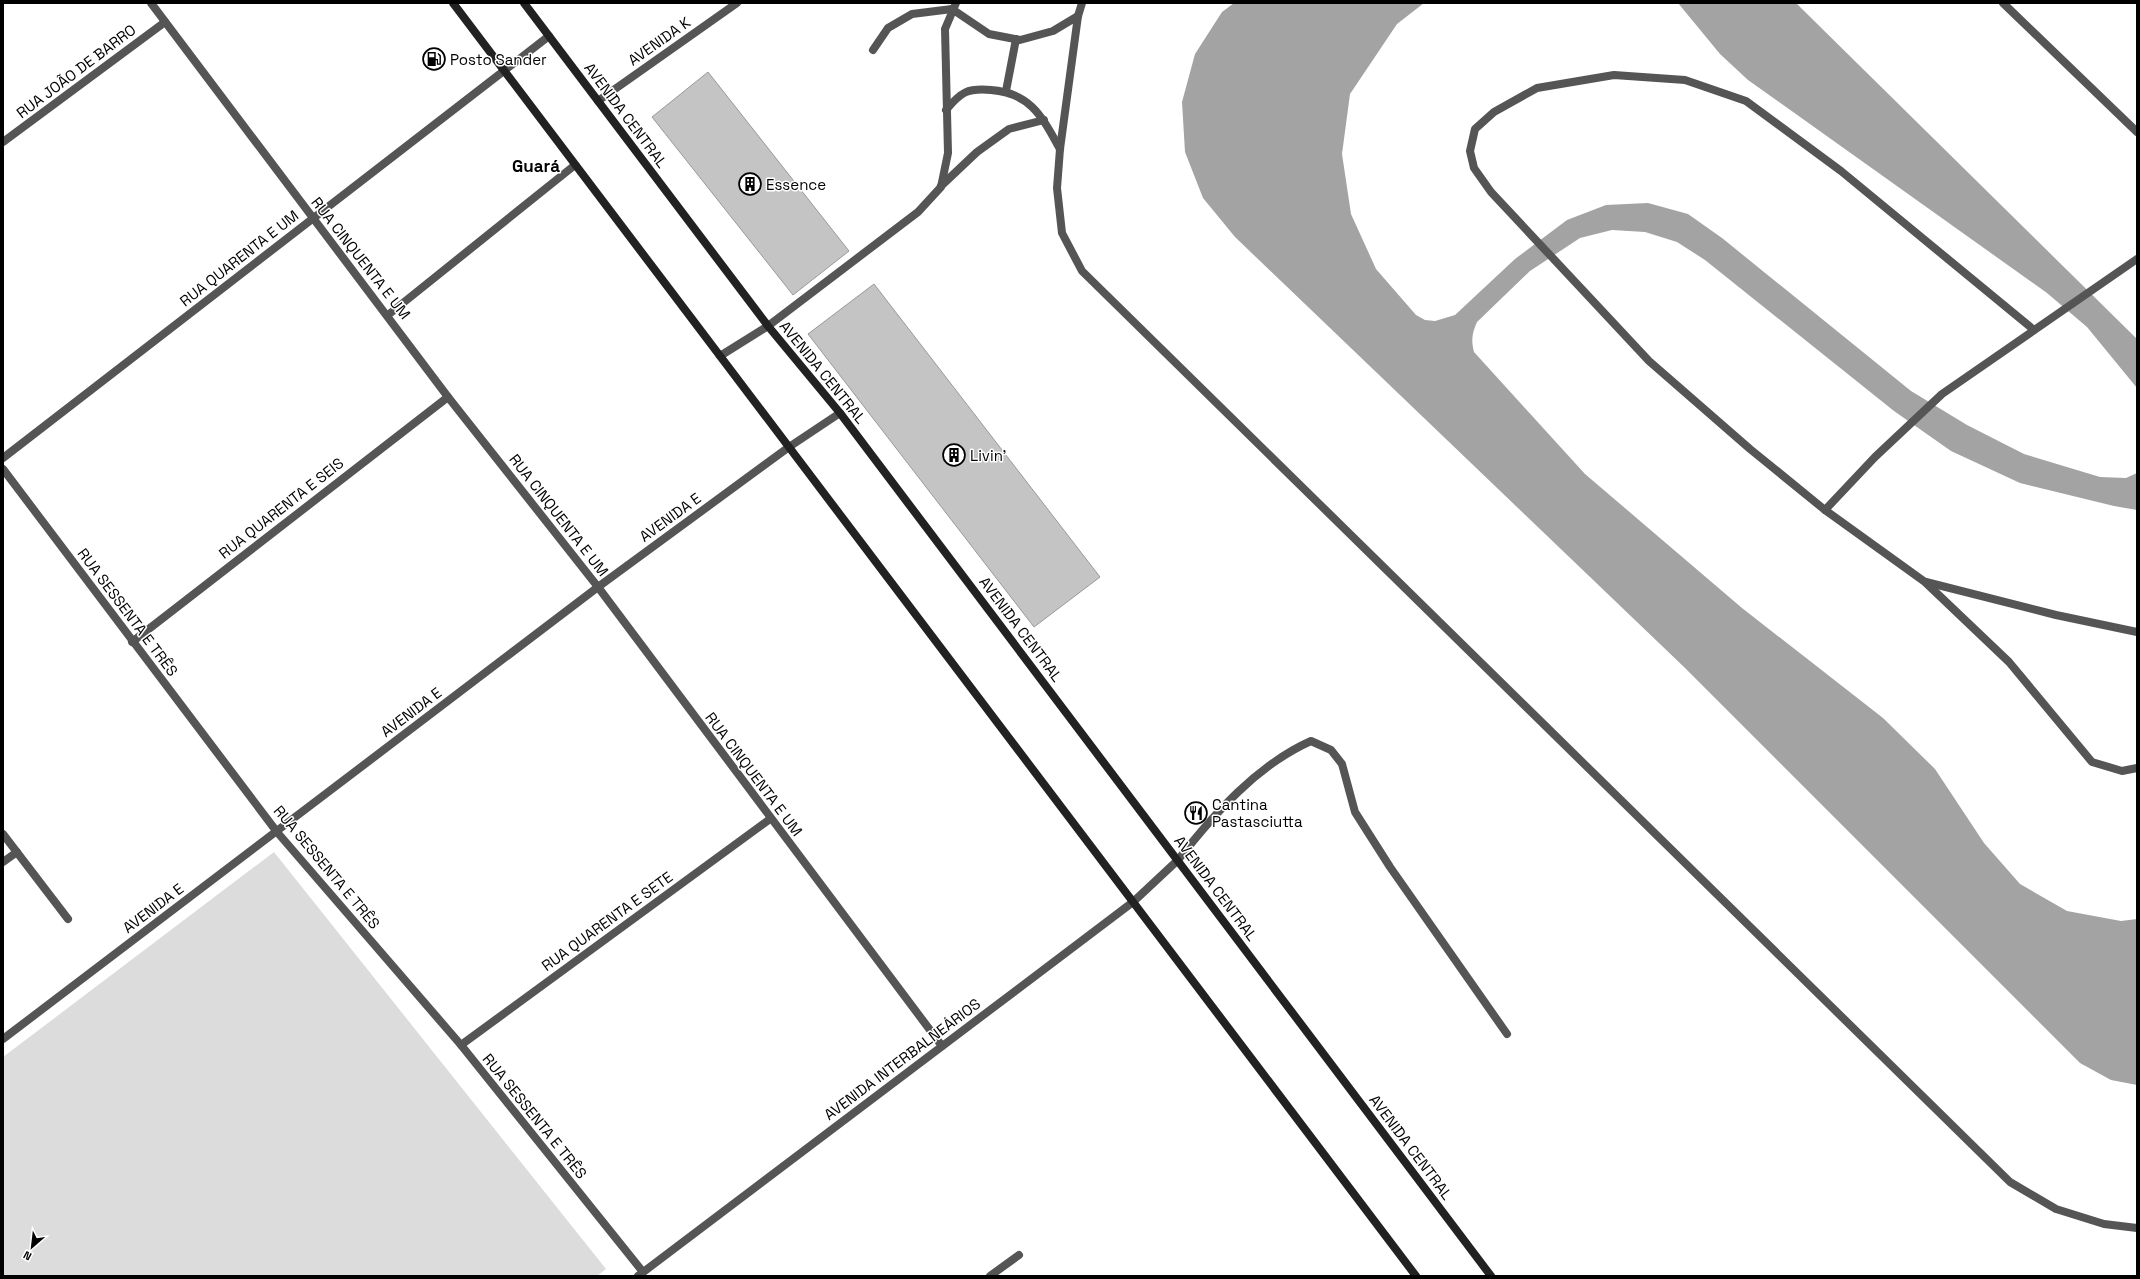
<svg xmlns="http://www.w3.org/2000/svg" width="2140" height="1279" font-family="'Space Grotesk',sans-serif">
	<style>
		.green { fill: #dcdcdc }
		.water { fill: #a3a3a3 }
		.building { fill: #c4c4c4; stroke: #999 }
		.lines { fill: none; stroke-linecap: round; stroke-linejoin: round }
		.service { stroke: #555; stroke-width: 8 }
		.minor { stroke: #555; stroke-width: 8 }
		.tertiary { stroke: #555; stroke-width: 8 }
		.secondary { stroke: #222; stroke-width: 8 }
		.labels { text-anchor: middle; dominant-baseline: central; stroke-width: 3; stroke-linejoin: round; paint-order: stroke }
		.street-label { font-size: 15px; fill: #000; stroke: #fff }
		.poi-label { font-size: 15px; fill: #000; stroke: #fff; text-anchor: start }
		.quarter-label { font-size: 17px; font-weight: bold; fill: #000; stroke: #fff }
	</style>
	<rect width="100%" height="100%" fill="#fff"/>
	<path class="green" d="M274,852L606,1269L597,1276H3V1057Z"/>
	<g class="water">
		<path d="M1234,3H1424L1397,24L1350,94L1342,154L1351,214L1376,269L1416,315L1425,320L1435,321L1455,315L1515,259L1567,220L1606,205L1648,203L1688,214L1722,238L1911,391L1967,425L2024,454L2100,477L2126,478L2137,473V510L2114,506L2020,483L1951,451L1894,411L1705,260L1677,242L1645,232L1612,230L1580,238L1530,271L1477,322C1472,333 1471,340 1474,352L1585,474L1742,608L1883,718L1935,769L1984,843L2020,884L2067,911L2121,921L2137,919V1085L2111,1080L2080,1063L1684,667L1235,237L1203,198L1185,152L1182,102L1195,54L1222,12Z"/>
		<path d="M1678,3H1796L2137,339V388L2087,327L2047,293L1748,80L1720,54Z"/>
	</g>
	<g class="building">
		<path d="M708,72L849,251L793,295L652,117Z"/>
		<path d="M874,284L1100,577L1034,627L808,334Z"/>
	</g>
	<g class="lines">
		<g class="service">
			<path d="M873,50L888,28L912,14L952,9"/>
			<path d="M388,315L575,165"/>
			<path d="M1178,860C1214,814 1257,765 1311,741L1331,750L1342,764L1355,812L1390,867L1507,1034"/>
		</g>
		<g class="minor">
			<path d="M151,3L448,397L598,587L942,1046"/>
			<path d="M1082,3L1078,16L1060,149L1057,188L1062,233L1082,271L2010,1182L2056,1209L2104,1224L2137,1228"/>
			<path d="M2003,3L2137,132"/>
			<path d="M952,9L989,34L1020,40L1053,31L1078,16"/>
			<path d="M1006,91L1016,39"/>
			<path d="M598,101L737,3"/>
			<path d="M946,110C961,92 967,88 991,90C1031,93 1042,117 1060,149"/>
			<path d="M3,142L165,22"/>
			<path d="M941,186L977,152L1009,129L1044,120"/>
			<path d="M2034,330L1841,171L1746,101L1685,80L1614,75L1537,88L1494,112L1475,129L1470,151L1474,168L1491,192L1649,361L1750,449L1825,510L1925,582L2009,662L2092,762L2122,771L2137,768"/>
			<path d="M720,356L768,326L918,212L941,187L948,153L945,29L956,3"/>
			<path d="M3,458L549,36"/>
			<path d="M3,469L277,832L461,1045L643,1272"/>
			<path d="M1825,510L1875,457L1942,394L2137,259"/>
			<path d="M1926,582L2056,615L2137,632"/>
			<path d="M132,642L448,397"/>
			<path d="M3,834L68,919"/>
			<path d="M3,862L17,852"/>
			<path d="M3,1039L598,587L789,447L840,413"/>
			<path d="M461,1045L770,819"/>
			<path d="M990,1276L1019,1255"/>
		</g>
		<path class="tertiary" d="M638,1276L1133,902L1178,860"/>
		<g class="secondary">
			<path d="M453,3L1416,1276"/>
			<path d="M524,3L768,326L840,413L1491,1276"/>
		</g>
	</g>
	<defs>
		<g id="fuel-ring" transform="scale(1.15)"><circle r="9.5" fill="#fff" stroke="#000" stroke-width="1.5"/><path d="M-5.5-6h7V0h2V4h1.3V-2.5L3-4.5l.8-.8L6-3V5H2.5V1h-1V6h-7ZM-4.2-4.7v3.2H.2V-4.7Z" fill="#000"/></g>
		<g id="building-ring" transform="scale(1.15)"><circle r="9.5" fill="#fff" stroke="#000" stroke-width="1.5"/><path d="M-4-6H4V6H1V3H-1V6H-4ZM-2.5-4.3h1.7v1.8h-1.7ZM.8-4.3h1.7v1.8H.8ZM-2.5-1h1.7V.8h-1.7ZM.8-1h1.7V.8H.8Z" fill="#000"/></g>
		<g id="restaurant-ring" transform="scale(1.15)"><circle r="9.5" fill="#fff" stroke="#000" stroke-width="1.5"/><path d="M-5-6h1v4h1v-4h1v4h1v-4h1v5L-1.5 .5V6h-2V.5L-5-1ZM5-6V6H3V1.5H1.5Q1.5-4 5-6Z" fill="#000"/></g>
	</defs>
	<g fill-rule="evenodd">
		<use href="#fuel-ring" x="434" y="59"/>
		<use href="#building-ring" x="750" y="184"/>
		<use href="#building-ring" x="954" y="455"/>
		<use href="#restaurant-ring" x="1196" y="813"/>
	</g>
	<g class="labels">
		<g class="street-label">
			<text transform="translate(659 41) rotate(-35)">AVENIDA K</text>
			<text transform="translate(76 71) rotate(-37)">RUA JOÃO DE BARRO</text>
			<text transform="translate(626 115) rotate(53)">AVENIDA CENTRAL</text>
			<text transform="translate(239 258) rotate(-38)">RUA QUARENTA E UM</text>
			<text transform="translate(361 258) rotate(52)">RUA CINQUENTA E UM</text>
			<text transform="translate(823 372) rotate(51)">AVENIDA CENTRAL</text>
			<text transform="translate(281 508) rotate(-38)">RUA QUARENTA E SEIS</text>
			<text transform="translate(559 515) rotate(52)">RUA CINQUENTA E UM</text>
			<text transform="translate(670 517) rotate(-36)">AVENIDA E</text>
			<text transform="translate(128 612) rotate(53)">RUA SESSENTA E TRÊS</text>
			<text transform="translate(1021 629) rotate(53)">AVENIDA CENTRAL</text>
			<text transform="translate(411 712) rotate(-37)">AVENIDA E</text>
			<text transform="translate(754 774) rotate(53)">RUA CINQUENTA E UM</text>
			<text transform="translate(327 867) rotate(50)">RUA SESSENTA E TRÊS</text>
			<text transform="translate(1216 888) rotate(53)">AVENIDA CENTRAL</text>
			<text transform="translate(153 908) rotate(-37)">AVENIDA E</text>
			<text transform="translate(607 921) rotate(-36)">RUA QUARENTA E SETE</text>
			<text transform="translate(902 1059) rotate(-37)">AVENIDA INTERBALNEÁRIOS</text>
			<text transform="translate(535 1116) rotate(51)">RUA SESSENTA E TRÊS</text>
			<text transform="translate(1411 1147) rotate(53)">AVENIDA CENTRAL</text>
		</g>
		<g class="poi-label">
			<text x="450" y="59">Posto Sander</text>
			<text x="766" y="184">Essence</text>
			<text x="970" y="455">Livin'</text>
			<text x="1212" y="804">Cantina<tspan x="1212" dy="17">Pastasciutta</tspan></text>
		</g>
		<g class="quarter-label">
			<text x="536" y="166">Guará</text>
		</g>
	</g>
	<rect width="2140" height="1279" fill="none" stroke="#000000" stroke-width="8"/>
	<g transform="translate(32 1247) rotate(208)" stroke="#ffffff" stroke-width="3" paint-order="stroke">
	<path d="M0-3L7 15L0 10L-7 15Z" fill="#000000"/>
	<text y="-6" font-size="11" font-weight="bold" text-anchor="middle" fill="#000000">N</text>
	</g>
</svg>
